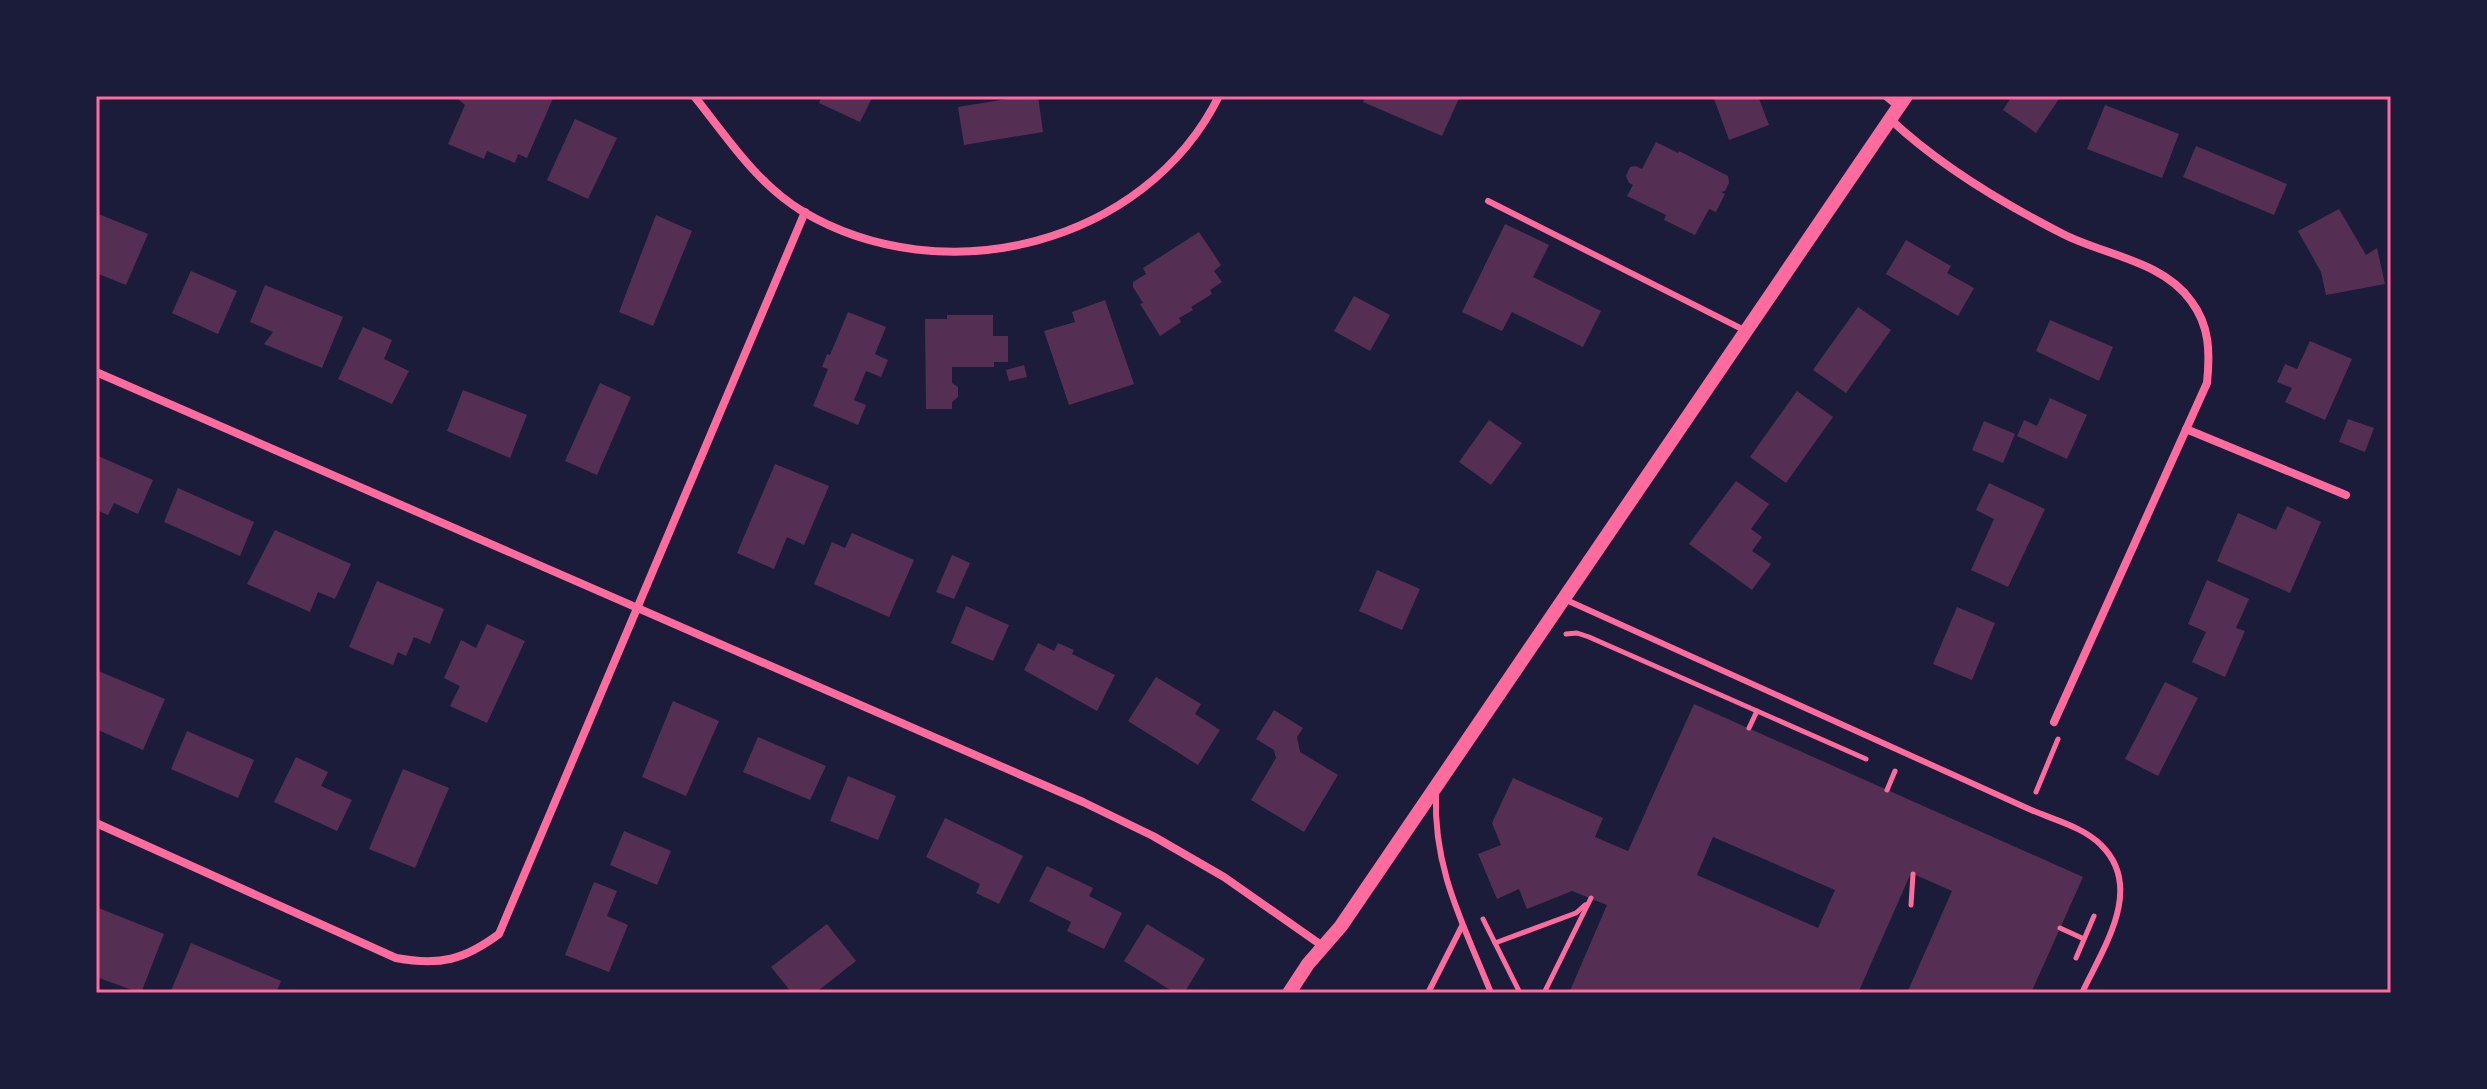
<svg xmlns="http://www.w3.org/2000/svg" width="2487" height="1089" font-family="'Titillium Web',sans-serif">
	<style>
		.building { fill: #542f53; fill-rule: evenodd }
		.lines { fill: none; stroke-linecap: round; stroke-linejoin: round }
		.path { stroke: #ff6b9d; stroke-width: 5 }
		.service { stroke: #ff6b9d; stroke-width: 6 }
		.minor { stroke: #ff6b9d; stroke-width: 8 }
		.tertiary { stroke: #ff6b9d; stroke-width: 14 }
		.neatline { fill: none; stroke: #ff6b9d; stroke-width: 3 }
	</style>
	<rect width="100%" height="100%" fill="#1b1b3a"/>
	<g class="building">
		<path d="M461,96H554L527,158L518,154L515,163L487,151L484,159L448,144L465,105L459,100Z"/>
		<path d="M822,96H873L860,122L819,103Z"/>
		<path d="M1025,96H1038L1043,132L964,145L958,107Z"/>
		<path d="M1365,96H1460L1442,136L1363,102Z"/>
		<path d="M1713,96H1758L1769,125L1729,140Z"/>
		<path d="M2012,96H2061L2036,133L2003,110Z"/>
		<path d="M2105,105L2179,134L2162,178L2087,149Z"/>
		<path d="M575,119L617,138L588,199L547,180Z"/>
		<path d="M1656,142L1678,153L1679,151L1728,176L1729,183L1725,191L1721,192L1725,194L1716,212L1709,209L1695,235L1664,220L1666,215L1627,196L1633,185L1629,183L1626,176L1630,167L1636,166L1642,169Z"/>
		<path d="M2196,146L2287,184L2274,215L2183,177Z"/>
		<path d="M2339,209L2366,255L2377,248L2385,284L2326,295L2321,272L2298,231Z"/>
		<path d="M96,213L148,234L126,285L96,273Z"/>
		<path d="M656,215L692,231L653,326L619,312Z"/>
		<path d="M1505,224L1549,245L1533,277L1601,311L1583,347L1512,312L1502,331L1462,312Z"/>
		<path d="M1199,232L1221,265L1214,271L1222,282L1210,290L1212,294L1191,307L1193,310L1179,318L1181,322L1160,336L1140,304L1143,303L1133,287V282L1146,274L1143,268Z"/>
		<path d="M1906,240L1951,266L1947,273L1974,288L1958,316L1886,274Z"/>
		<path d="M191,271L237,291L218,334L172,313Z"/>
		<path d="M265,285L343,317L322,368L264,344L273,332L250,322Z"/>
		<path d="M1354,296L1390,315L1370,351L1334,331Z"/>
		<path d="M1105,300L1134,384L1069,405L1044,331L1075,322L1072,312Z"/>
		<path d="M1858,307L1891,330L1846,393L1813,370Z"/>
		<path d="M848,312L886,327L875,354L888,360L881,377L866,371L854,400L866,405L858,425L813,406L828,369L822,367L827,354L830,355Z"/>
		<path d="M947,315H993V336H1008V362H994V367H952V383L958,387V397L952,402V409H926L925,319H947Z"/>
		<path d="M2050,320L2113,347L2099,381L2036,351Z"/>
		<path d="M363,327L392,340L384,359L409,371L392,404L338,379Z"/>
		<path d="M2310,341L2352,359L2325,420L2285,402L2292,388L2277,382L2285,364L2297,369Z"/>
		<path d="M1024,365L1027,377L1009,381L1006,370Z"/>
		<path d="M600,383L631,397L597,475L565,461Z"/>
		<path d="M463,390L527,415L510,458L447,431Z"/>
		<path d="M1797,391L1833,417L1786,483L1750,457Z"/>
		<path d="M2050,398L2087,415L2067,459L2017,436L2024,420L2037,426Z"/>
		<path d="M2348,419L2374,428L2365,452L2339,442Z"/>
		<path d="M1489,420L1522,443L1491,485L1459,462Z"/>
		<path d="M1984,421L2015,434L2003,463L1972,450Z"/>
		<path d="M96,455L153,480L138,514L114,503L108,515L96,510Z"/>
		<path d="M775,464L829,486L804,545L787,537L774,569L737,553Z"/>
		<path d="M1736,481L1769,504L1751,529L1762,537L1752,551L1771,564L1752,590L1689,544Z"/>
		<path d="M1989,483L2045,509L2008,587L1971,570L1994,519L1976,510Z"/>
		<path d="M178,488L254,522L240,556L164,522Z"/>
		<path d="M2287,506L2321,522L2290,593L2217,561L2238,513L2276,530Z"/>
		<path d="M275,530L351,564L335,599L318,592L310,612L247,584Z"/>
		<path d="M852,533L914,560L889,617L814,584L832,542L845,548Z"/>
		<path d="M952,555L970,563L954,599L936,592Z"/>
		<path d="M1377,570L1420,589L1402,630L1359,611Z"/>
		<path d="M2207,580L2249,599L2236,628L2245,631L2225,677L2192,662L2206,632L2188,624Z"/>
		<path d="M377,581L444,609L430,644L414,637L406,656L398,652L393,665L349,647Z"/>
		<path d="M966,606L1009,625L993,661L951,643Z"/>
		<path d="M1957,607L1995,623L1972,680L1933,664Z"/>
		<path d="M487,624L525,641L487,723L450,706L460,686L444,678L461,640L476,648Z"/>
		<path d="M1038,643L1054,651L1058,643L1074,650L1072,654L1115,675L1097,711L1024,670Z"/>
		<path d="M96,670L165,699L143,750L96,729Z"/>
		<path d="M1156,677L1201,704L1195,714L1220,730L1198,765L1128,721Z"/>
		<path d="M2165,682L2198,698L2158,776L2125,759Z"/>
		<path d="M673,701L719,721L686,796L642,777Z"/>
		<path d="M1694,704L2083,877L2031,993H1907L1952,891L1911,873L1858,993H1569L1607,905L1572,891L1527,909L1519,889L1497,899L1478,854L1501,845L1492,823L1513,778L1603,818L1595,837L1628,851ZM1713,837L1835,890L1818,928L1697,875Z"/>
		<path d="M1274,710L1303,728L1297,737L1300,752L1338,775L1304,832L1251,800L1276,758L1274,750L1256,739Z"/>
		<path d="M187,731L254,760L238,798L171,769Z"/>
		<path d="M758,737L826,766L810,800L743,772Z"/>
		<path d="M296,757L328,772L321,786L352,800L337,831L274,802Z"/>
		<path d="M403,769L449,788L415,868L369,849Z"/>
		<path d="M848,776L896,796L878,840L830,821Z"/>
		<path d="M945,818L1023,856L999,904L976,893L980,884L926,857Z"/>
		<path d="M624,831L671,851L657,885L610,865Z"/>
		<path d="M1047,866L1093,888L1089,896L1122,913L1104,949L1067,931L1071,922L1029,901Z"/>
		<path d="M594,882L617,891L607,916L628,925L609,972L565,955Z"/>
		<path d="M96,907L164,934L141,993L96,977Z"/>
		<path d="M827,924L856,961L815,993H792L771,967Z"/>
		<path d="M1147,924L1205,959L1184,993H1175L1124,961Z"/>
		<path d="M191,943L281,981L276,993H170Z"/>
	</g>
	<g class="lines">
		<g class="path">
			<path d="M1566,634L1577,633L1589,637L1866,759"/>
			<path d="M1749,728L1757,711"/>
			<path d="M1887,790L1895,771"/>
			<path d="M2036,792L2058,739"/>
			<path d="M1911,905L1913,874"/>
			<path d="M1483,919L1520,993"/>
			<path d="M2060,928L2084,939"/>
			<path d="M1495,943L1576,913L1585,905"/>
			<path d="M2076,958L2094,916"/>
			<path d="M1544,993L1591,898"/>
		</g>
		<g class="service">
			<path d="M1488,201L1746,331"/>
			<path d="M1564,599L2029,809C2051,819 2084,827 2101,845C2145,888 2103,948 2082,993"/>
			<path d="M1436,794C1433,870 1464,925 1491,993"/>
			<path d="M1428,993L1462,926"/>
		</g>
		<g class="minor">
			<path d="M694,96C727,137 756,183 802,211C943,295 1145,245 1219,96"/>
			<path d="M1886,96L1899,107"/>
			<path d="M1890,119C1940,166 2002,203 2063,234C2104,255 2163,261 2191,301C2210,326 2210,353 2207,383L2054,722"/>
			<path d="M96,372L1083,802L1153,836L1224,877L1324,947"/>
			<path d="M2186,429L2346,495"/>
			<path d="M96,823L396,958C440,966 464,960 499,934L805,212"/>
		</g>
		<path class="tertiary" d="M1289,993L1308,964L1341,926L1906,96"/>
	</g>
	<rect width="2487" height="1089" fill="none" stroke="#1b1b3a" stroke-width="196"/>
	<rect x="98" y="98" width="2291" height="893" class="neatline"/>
</svg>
